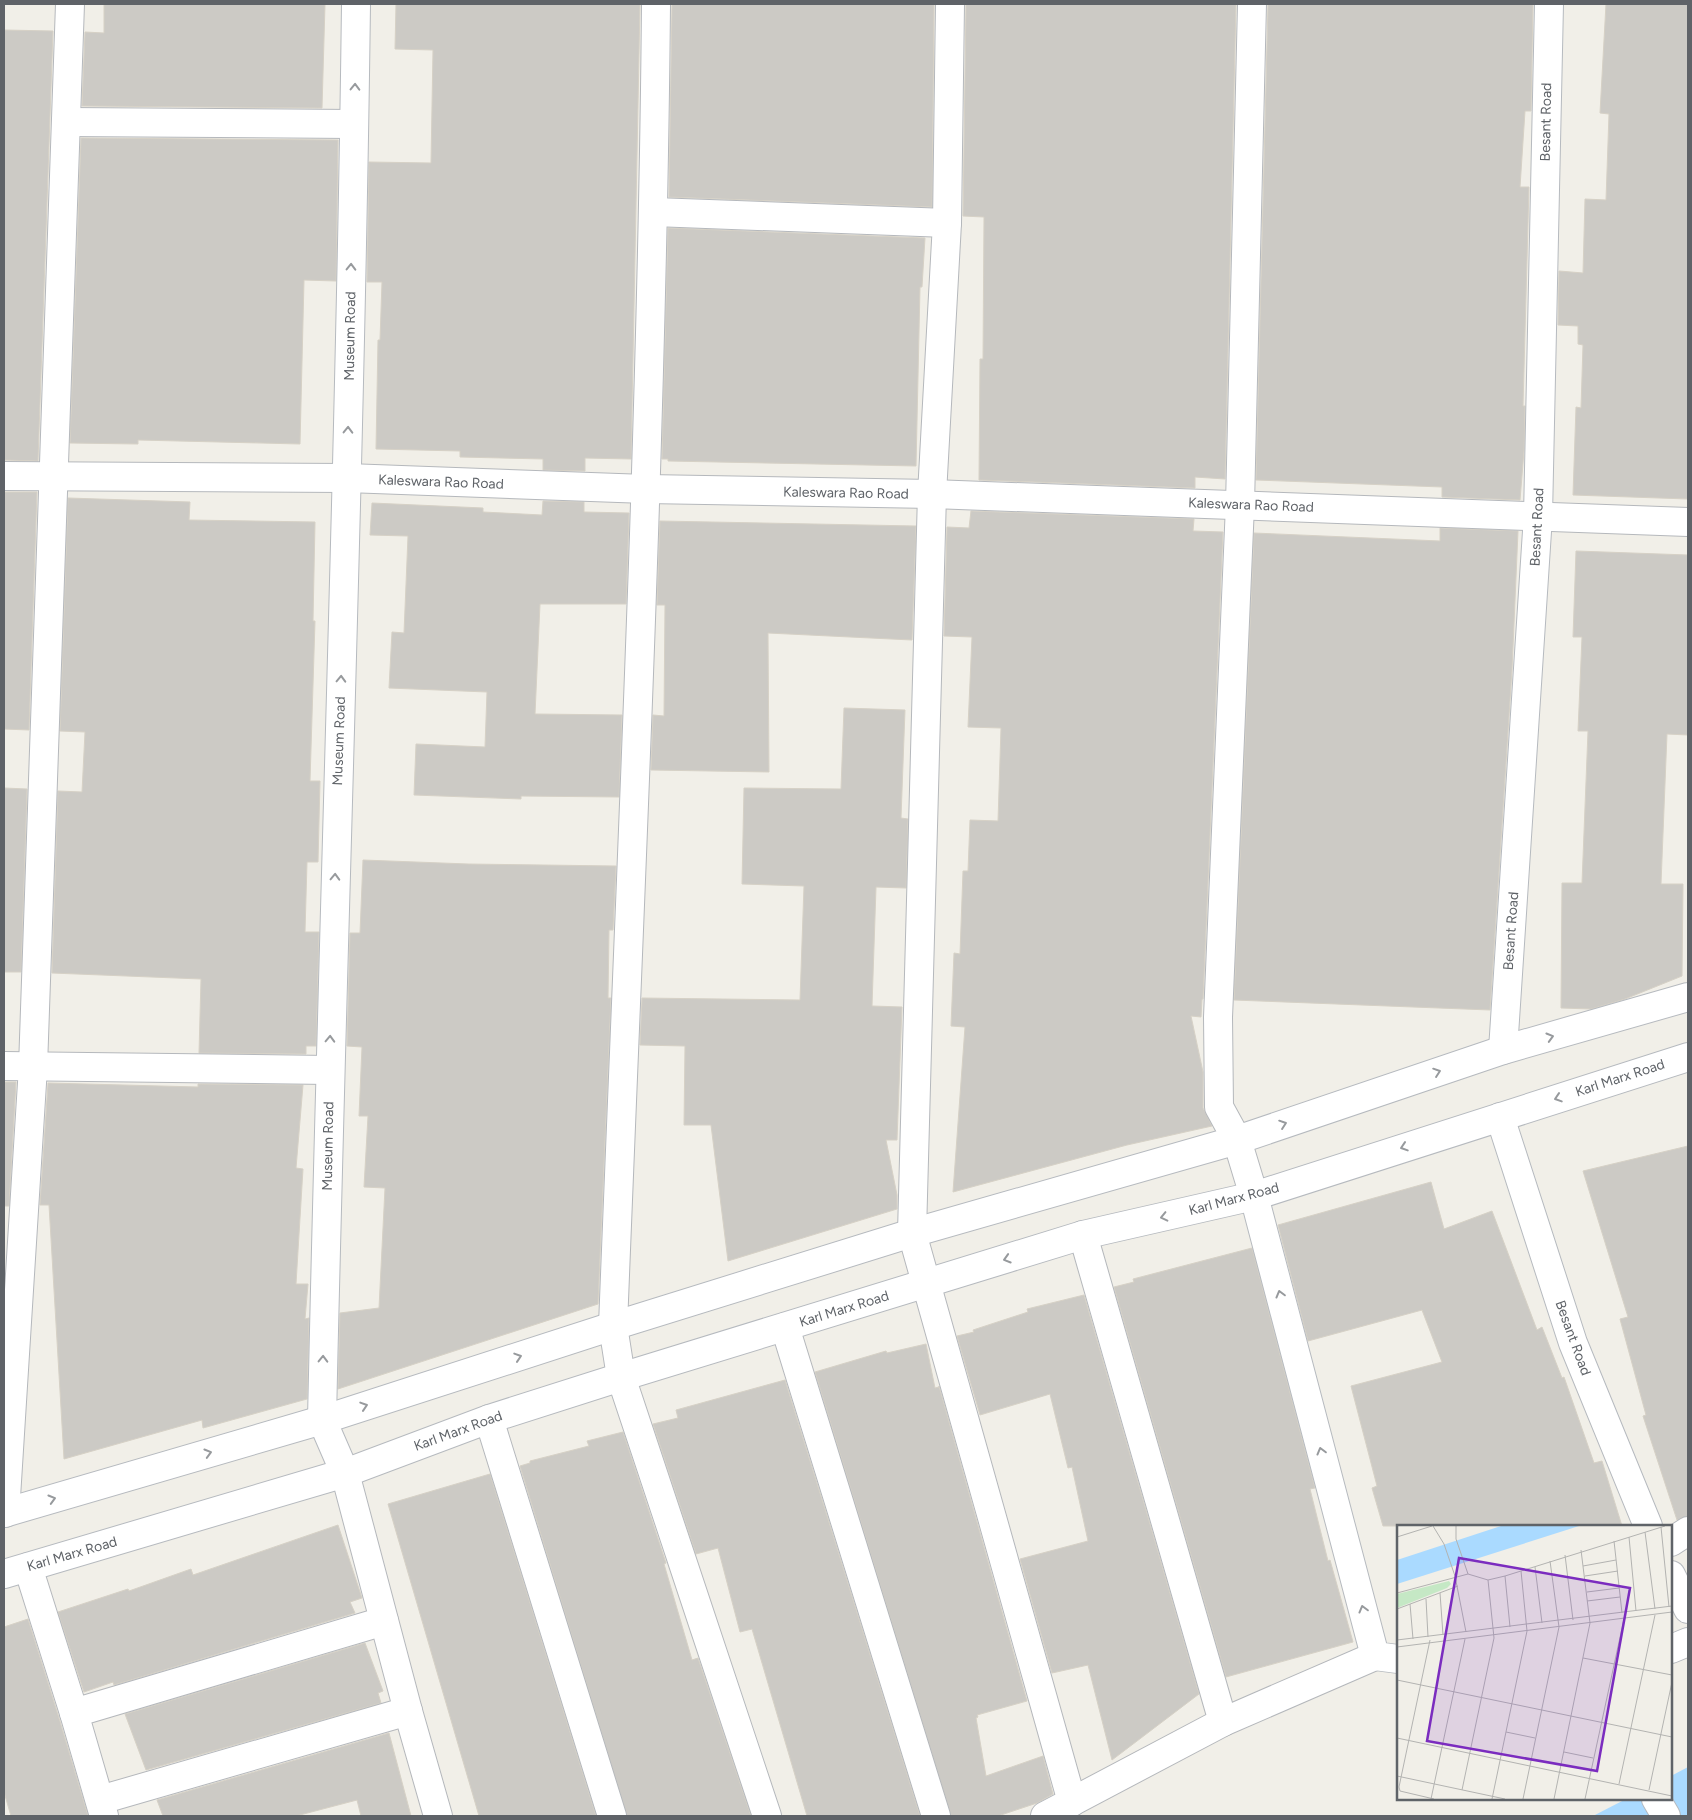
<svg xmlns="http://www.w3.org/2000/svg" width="1692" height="1820" font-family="Figtree,sans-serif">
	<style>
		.water { fill: #aadaff }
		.building { fill: #cccac5; stroke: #d6d1c6 }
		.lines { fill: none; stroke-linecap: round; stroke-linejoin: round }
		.street-casing { stroke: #b5b8bc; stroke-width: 30 }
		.secondary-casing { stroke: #b6babf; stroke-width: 30 }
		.street { stroke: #fff; stroke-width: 28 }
		.secondary { stroke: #fff; stroke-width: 28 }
		.oneway { stroke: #979a9d }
		.labels { text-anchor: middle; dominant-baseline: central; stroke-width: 4; stroke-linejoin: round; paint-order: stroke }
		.street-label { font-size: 14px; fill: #5f6368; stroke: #fff }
		.inset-road { fill: none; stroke: #b3b3b1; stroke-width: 1 }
		.view { fill: #7b2cbf; fill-opacity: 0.15; stroke: #7b2cbf; stroke-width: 2.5 }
		.inset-edge { fill: none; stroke: #5f6368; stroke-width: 2.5 }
	</style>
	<rect width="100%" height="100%" fill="#f1efe8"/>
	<path class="water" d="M1688,1767V1816H1593L1626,1799H1671V1776Z"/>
	<g class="building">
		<path d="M104,4H325L322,108L82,106L85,32L104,33Z"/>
		<path d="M396,4H640L631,459L585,458V471L543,470V459L460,457V451L376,449L378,340H380L382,282H367L369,162L431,163L433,50L395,49Z"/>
		<path d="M672,4H934L932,207L669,197Z"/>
		<path d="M966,4H1236L1225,479L1195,477V488L979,480L980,359H983L984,217L963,216Z"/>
		<path d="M1268,4H1533L1531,111H1525L1520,187H1529L1523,406H1525L1524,451L1520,500L1442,497V487L1256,480Z"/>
		<path d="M1606,4H1688V499L1573,495L1576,407L1581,408L1583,345L1578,344V326L1558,325L1559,271L1583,273L1585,199L1606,200L1609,114L1600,113Z"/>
		<path d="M4,30L53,31L38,461L4,460Z"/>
		<path d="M81,138L338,140L336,281L304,280L300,444L138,440V444L70,443Z"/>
		<path d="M668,228L925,238L922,287H920L916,466L668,461V459H662Z"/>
		<path d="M4,492H37L29,730L4,729Z"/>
		<path d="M68,498L190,502L189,520L315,522L313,621H315L310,781H320L318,862H307L305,932H319L316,1046H306V1054L199,1053L201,979L52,973L58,791L82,792L85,732L60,731Z"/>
		<path d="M543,501L584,502V512L629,513L626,604H540L535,714L622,715L619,797L521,796V799L414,795L416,744L485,747L487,692L389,688L392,632L404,633L408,536L370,535L372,503L483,508V512L542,515Z"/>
		<path d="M971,511L1194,519L1193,531L1223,532L1203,999H1202L1201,1017L1191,1016L1203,1072V1108L1212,1126L1127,1145L953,1192L965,1027L951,1026L954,953L960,954L963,871H968L970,820L998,821L1001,728L968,727L972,637L944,636L947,527L969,528Z"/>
		<path d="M660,521L916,526L912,640L768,633L769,772L651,770L653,715L664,716L665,605H657Z"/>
		<path d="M1440,528L1518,531L1512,670L1490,1010L1234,1000L1254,533L1440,541Z"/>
		<path d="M1576,551L1688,555V735L1667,734L1661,884H1683L1682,976L1625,999L1591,1009L1561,1008L1562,883H1582L1588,731H1578L1582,637H1573Z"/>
		<path d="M844,708L905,710L901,818L908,819L906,888L876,887L872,1006L902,1007L897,1140H886L897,1195V1209L728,1261L711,1125H684L685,1046L640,1045L642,998L800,1000L804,886L742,884L744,788L841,789Z"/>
		<path d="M4,788L27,789L21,972H4Z"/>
		<path d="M363,860L468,864L616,866L613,930H609L608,998H611L598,1304L338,1389L340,1313L379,1308L385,1188L364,1187L368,1116H359L362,1047L347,1046L350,933H360Z"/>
		<path d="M4,1082H16L9,1206H4Z"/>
		<path d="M48,1083L198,1087V1084L303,1085L296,1168L303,1169L296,1284H308L305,1319L309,1318L307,1399L203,1428L202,1420L64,1459L49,1205H40Z"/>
		<path d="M1688,1146V1516L1677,1520L1643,1416L1646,1415L1620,1319L1628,1317L1583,1171Z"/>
		<path d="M1431,1182L1444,1229L1492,1211L1537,1330L1542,1327L1562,1378L1564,1377L1594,1463L1602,1461L1622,1526H1383L1372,1488L1377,1486L1351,1386L1442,1362L1422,1310L1308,1341L1278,1225Z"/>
		<path d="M1252,1248L1315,1488L1310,1489L1328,1561L1330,1560L1353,1642L1226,1677L1114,1287L1134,1282L1133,1279Z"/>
		<path d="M1084,1295L1199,1694L1112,1760L1088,1665L1052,1673L1020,1559L1088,1541L1072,1467L1068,1468L1050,1394L980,1415L957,1336L974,1332L973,1330L1028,1312L1027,1309Z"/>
		<path d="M926,1344L935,1388L939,1387V1386L1027,1701L977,1715L978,1717L976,1718L986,1776L1043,1756L1053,1794L1037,1803L998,1816H951L815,1372L886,1351L887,1353Z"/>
		<path d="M785,1380L920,1816H807L752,1629L740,1632L718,1548L696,1554L653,1424L678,1418L676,1410Z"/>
		<path d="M623,1432L666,1563L664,1564L692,1660L698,1658L751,1816H627L520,1466L530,1463V1461L589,1446L587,1441Z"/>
		<path d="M490,1474L596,1816H479L388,1504Z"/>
		<path d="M338,1525L362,1598L350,1602L355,1613L114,1685L113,1682L84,1692L58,1612L128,1589L129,1591L191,1569L193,1575Z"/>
		<path d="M28,1619L59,1718L88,1816H11L4,1792V1627Z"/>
		<path d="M365,1643L383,1691L378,1693L381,1703L146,1770L125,1714Z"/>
		<path d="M389,1733L411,1816H361L357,1800L296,1816H163L157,1800Z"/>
	</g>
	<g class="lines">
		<g class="street-casing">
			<g id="street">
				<path d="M656,4C652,445 630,886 613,1326L621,1377L767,1816"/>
				<path d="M950,4L947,223L932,494L912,1233L1072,1802"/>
				<path d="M1252,4L1240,505L1218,1017L1219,1107L1237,1140L1254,1196"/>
				<path d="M66,122L354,124"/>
				<path d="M654,212L947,223"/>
				<path d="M4,476L347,478L646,489L932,494L1688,522"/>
				<path d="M4,1066L329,1070"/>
				<path d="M1083,1235L1223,1722"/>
				<path d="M785,1327L936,1816"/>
				<path d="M489,1419L612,1816"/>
				<path d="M345,1473L408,1711L438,1816"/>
				<path d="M5,1513L33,1067L70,4"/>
				<path d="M1671,1542L1688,1531"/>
				<path d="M28,1567L74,1713L104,1816"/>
				<path d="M74,1713L384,1621"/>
				<path d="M100,1800L408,1711"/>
				<path d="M1045,1816L1223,1722L1375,1656"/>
			</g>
		</g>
		<g class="secondary-casing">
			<g id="secondary">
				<path d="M1503,1050L1538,516L1549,4"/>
				<path d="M1500,1117L1573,1343L1648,1526"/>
				<path d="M1254,1196L1375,1656L1398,1659"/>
				<path d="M345,1473L322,1420C332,948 350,476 356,4"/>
				<path d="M4,1513L322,1420L613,1326L912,1233L1237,1140L1503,1050L1688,997"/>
				<path d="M4,1574L345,1473L489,1419L621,1377L1083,1235L1254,1196L1688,1057"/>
				<path d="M1671,1575L1688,1609"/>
				<path d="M1671,1649L1688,1642"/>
				<path d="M1656,1799L1666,1816"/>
			</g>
		</g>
		<use href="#street" class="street"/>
		<use href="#secondary" class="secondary"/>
	</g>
	<defs><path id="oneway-chevron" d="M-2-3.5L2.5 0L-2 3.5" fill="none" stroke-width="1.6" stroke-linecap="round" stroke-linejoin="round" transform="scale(1.25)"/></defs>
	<g class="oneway">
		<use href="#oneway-chevron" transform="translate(355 87) rotate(-89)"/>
		<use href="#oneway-chevron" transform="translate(351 267) rotate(-89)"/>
		<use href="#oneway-chevron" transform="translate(348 430) rotate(-89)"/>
		<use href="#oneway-chevron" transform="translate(341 679) rotate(-88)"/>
		<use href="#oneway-chevron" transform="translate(335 877) rotate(-88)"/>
		<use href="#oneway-chevron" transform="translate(1550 1037) rotate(-16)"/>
		<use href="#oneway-chevron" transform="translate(330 1039) rotate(-88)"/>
		<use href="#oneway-chevron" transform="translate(1437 1072) rotate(-19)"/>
		<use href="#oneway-chevron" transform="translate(1558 1098) rotate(162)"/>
		<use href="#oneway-chevron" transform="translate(1283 1124) rotate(-19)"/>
		<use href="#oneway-chevron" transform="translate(1404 1147) rotate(162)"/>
		<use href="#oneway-chevron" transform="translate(1164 1217) rotate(167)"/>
		<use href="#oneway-chevron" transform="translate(1007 1259) rotate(163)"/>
		<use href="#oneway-chevron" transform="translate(1280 1294) rotate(-105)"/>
		<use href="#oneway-chevron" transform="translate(518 1357) rotate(-18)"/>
		<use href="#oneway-chevron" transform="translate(323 1359) rotate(-89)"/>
		<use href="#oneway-chevron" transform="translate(364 1406) rotate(-18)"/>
		<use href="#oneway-chevron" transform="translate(1321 1451) rotate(-105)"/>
		<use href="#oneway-chevron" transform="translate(208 1453) rotate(-16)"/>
		<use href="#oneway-chevron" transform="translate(52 1499) rotate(-16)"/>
		<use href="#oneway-chevron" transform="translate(1363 1609) rotate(-105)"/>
	</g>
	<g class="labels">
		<g class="street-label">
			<text transform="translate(1546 122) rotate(-89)">Besant Road</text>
			<text transform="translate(350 336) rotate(-89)">Museum Road</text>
			<text transform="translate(441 482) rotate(2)">Kaleswara Rao Road</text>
			<text transform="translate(846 493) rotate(1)">Kaleswara Rao Road</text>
			<text transform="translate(1251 505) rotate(2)">Kaleswara Rao Road</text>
			<text transform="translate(1537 527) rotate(-87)">Besant Road</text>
			<text transform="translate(339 741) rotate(-88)">Museum Road</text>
			<text transform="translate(1511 931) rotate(-86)">Besant Road</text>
			<text transform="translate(1620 1078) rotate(-18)">Karl Marx Road</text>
			<text transform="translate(328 1146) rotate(-89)">Museum Road</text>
			<text transform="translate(1234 1199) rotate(-15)">Karl Marx Road</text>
			<text transform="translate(844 1309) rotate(-17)">Karl Marx Road</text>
			<text transform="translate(1573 1338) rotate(70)">Besant Road</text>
			<text transform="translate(458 1431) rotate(-20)">Karl Marx Road</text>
			<text transform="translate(72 1554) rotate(-16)">Karl Marx Road</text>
		</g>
	</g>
	<g transform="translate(1397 1525)">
		<rect width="275" height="275" fill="#f1efe8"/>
		<path d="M52,56L54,59L50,63L0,83V69Z" fill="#c5e8c5"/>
		<path d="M104,1H182L0,59V35Z" fill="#aadaff"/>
		<path class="inset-road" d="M36,1L47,19L58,51L69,107M59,1V14L71,49M264,2L272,82M248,7L258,84M0,12L35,1M232,12L239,86M217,16L225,88M168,30L176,95M186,41L219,35M138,42L145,98M108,51L113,102M188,51L221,46M190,67L222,63M0,68L71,49L91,55L108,51L268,1M43,68L46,110M29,74L31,112M190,76L223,72M13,79L16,114M0,84L61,61M0,115L275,81M33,115L2,262L3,266L37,274M0,122L275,87M186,133L275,150M0,155L275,212M109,207L138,213M0,213L275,271M167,227L196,233M0,251L108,274M222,259L258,90M65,265L97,113L91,55M252,265L275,157M34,274L68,114M95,274L130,106L124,46M126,274L162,102L153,36M157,274L193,98L184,25M188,274L227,94"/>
		<path class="view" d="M62,33L233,63L200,246L30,216Z"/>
		<rect width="275" height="275" class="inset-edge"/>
	</g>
	<rect width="1692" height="1820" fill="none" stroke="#5f6368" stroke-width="10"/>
</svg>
